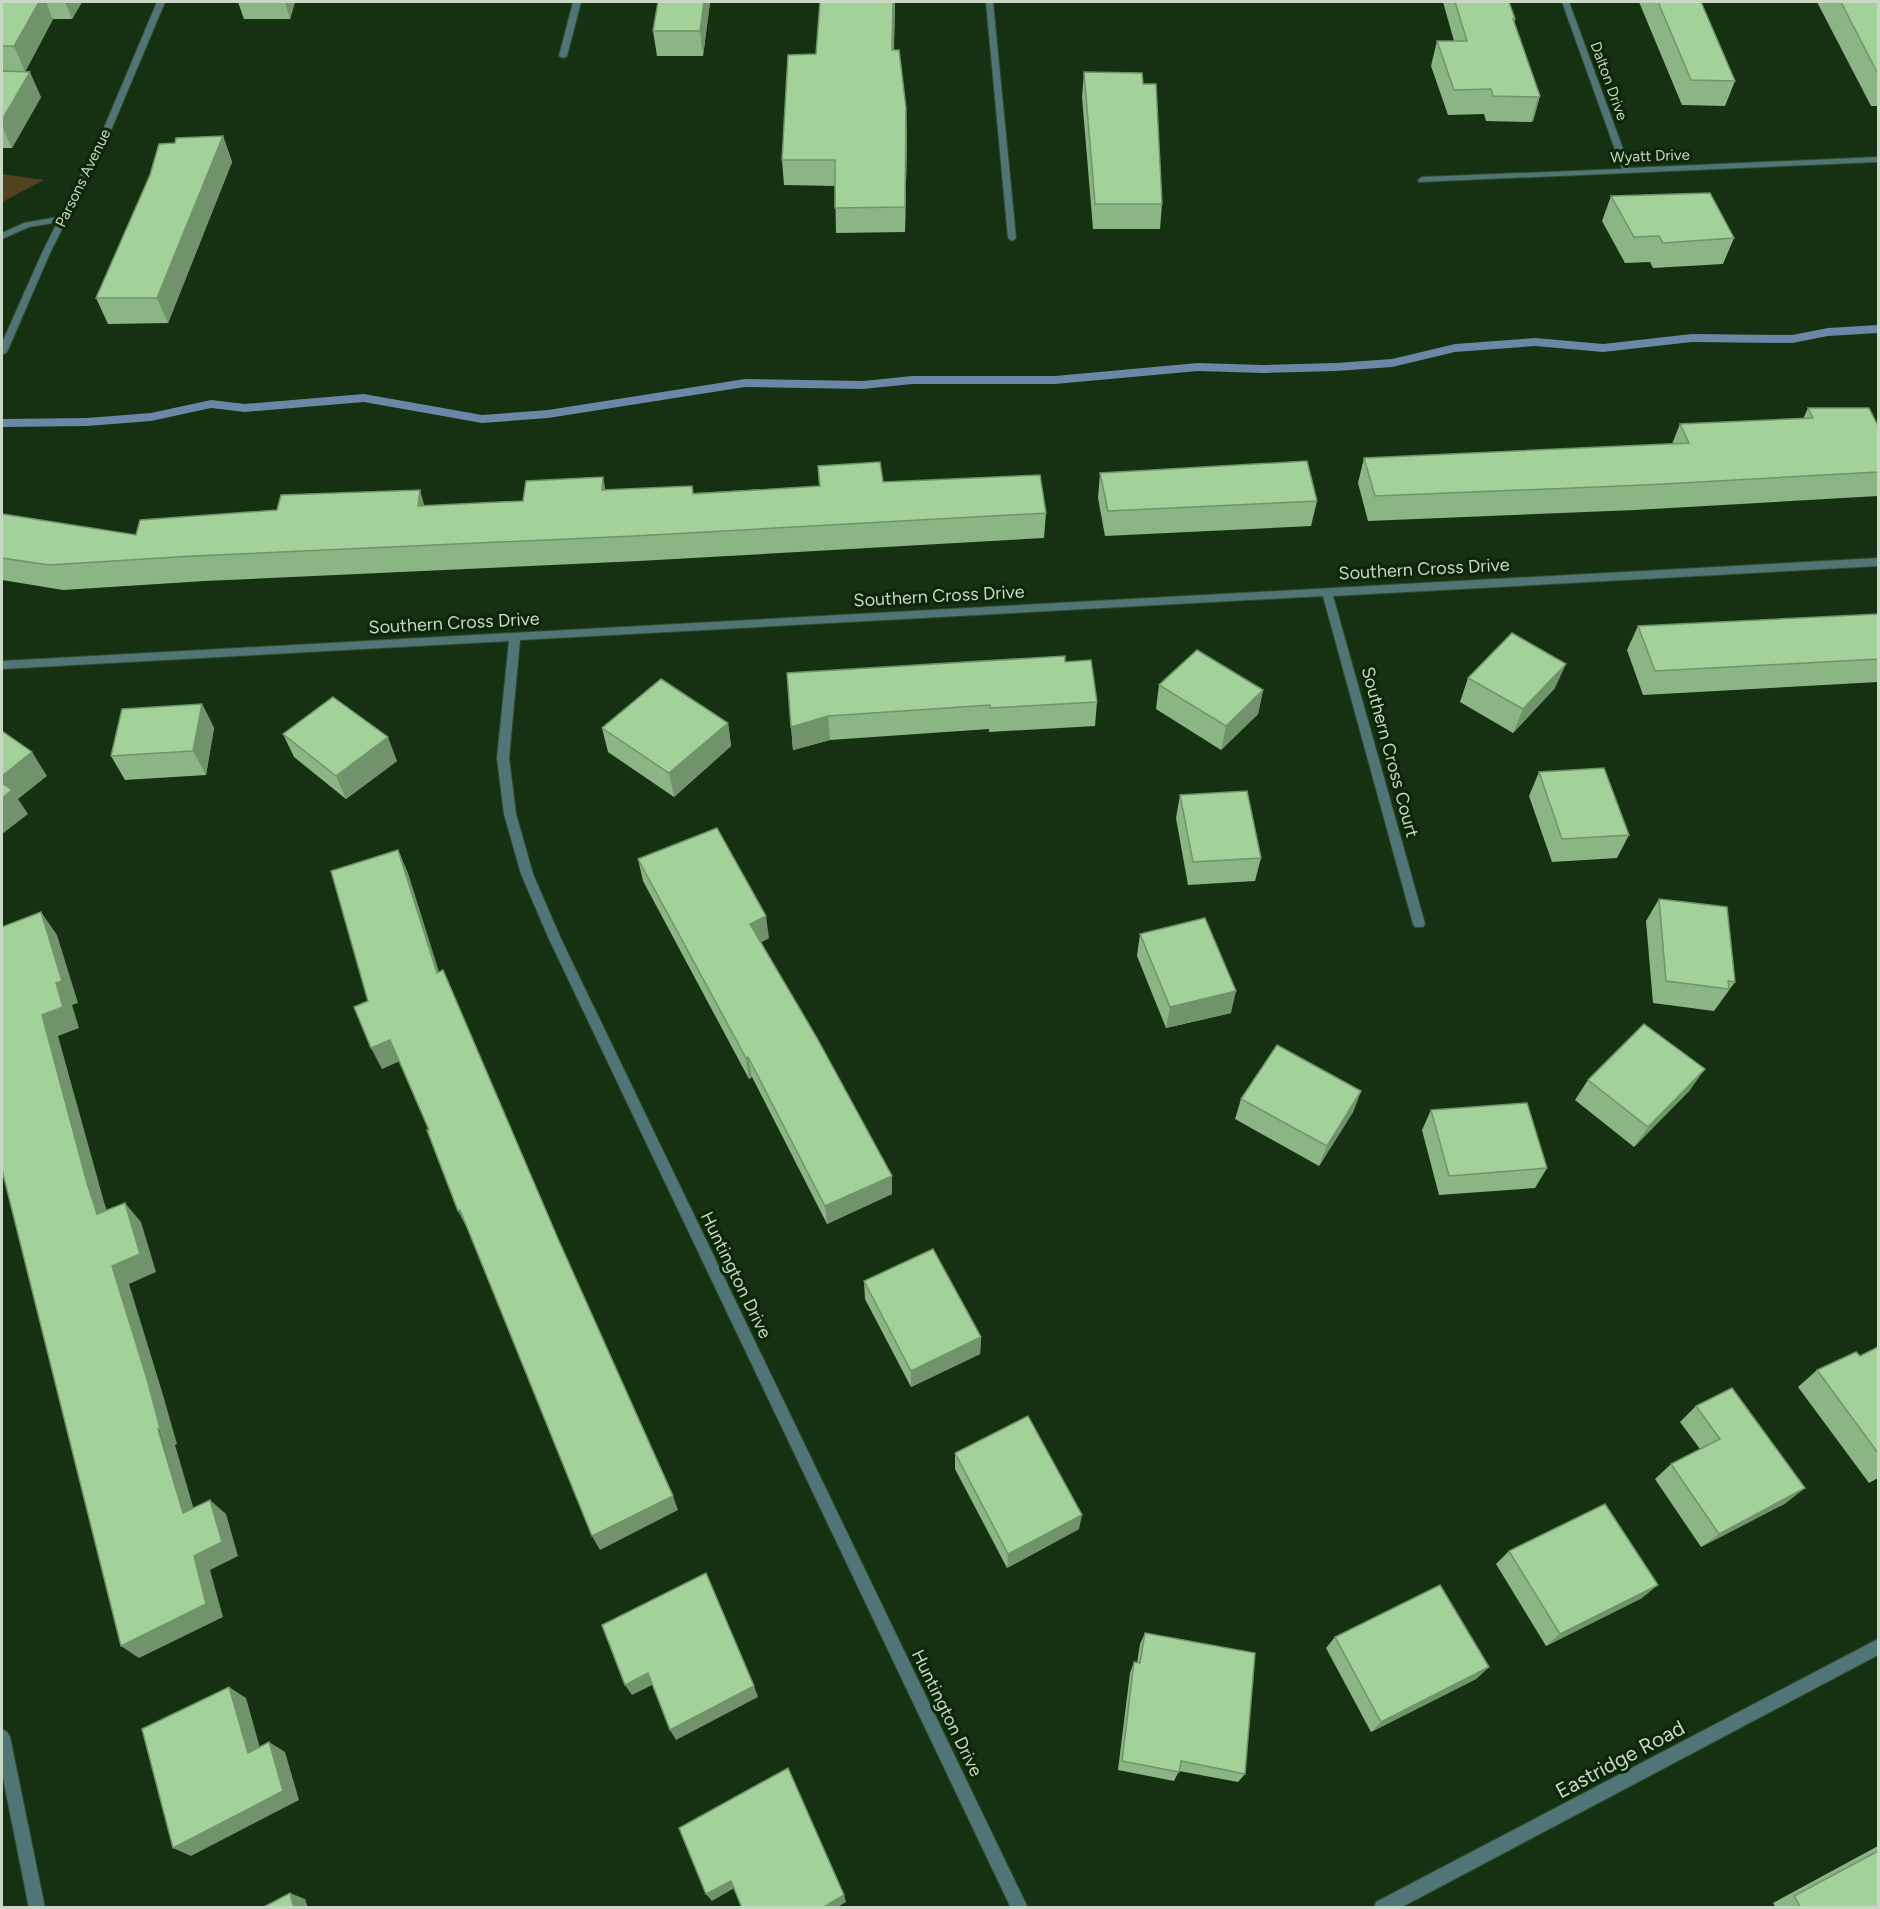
<svg xmlns="http://www.w3.org/2000/svg" width="1880" height="1909" font-family="Figtree,sans-serif">
	<style>
		.green { fill: #54411d }
		.lines { fill: none; stroke-linecap: round; stroke-linejoin: round }
		.stream { fill: #6c86a6; fill-rule: evenodd }
		.lane-casing { stroke: #324b2f; stroke-width: 2 }
		.street-casing { stroke: #324b2f; stroke-width: 2 }
		.lane { fill: #507577; fill-rule: evenodd }
		.street { fill: #507577; fill-rule: evenodd }
		.wall { fill: #8bb584 }
		.shaded-wall { fill: #71936b }
		.building { fill: #a2d299; stroke: #71936b; stroke-width: 1.5 }
		.labels { text-anchor: middle; dominant-baseline: central; stroke-width: 6; stroke-linejoin: round; paint-order: stroke }
		.far-street-label { font-size: 15px; fill: #c8d8c5; stroke: #0c2608 }
		.street-label { font-size: 18px; fill: #c8d8c5; stroke: #0c2608 }
		.near-street-label { font-size: 21px; fill: #c8d8c5; stroke: #0c2608 }
	</style>
	<rect width="100%" height="100%" fill="#163012"/>
	<path class="green" d="M2,174L44,180L2,202Z"/>
	<g class="lines">
		<path class="stream" d="M1878,325V333L1828,336L1792,343L1692,342L1603,352L1535,346L1455,352L1392,367L1336,371L1264,373L1198,371L1055,384H912L863,389L745,387L548,418L482,423L364,402L245,412L211,408L151,421L87,426L2,427V419L87,418L151,413L211,400L245,404L364,394L482,415L548,410L745,379L863,381L912,376H1055L1198,363L1264,365L1336,363L1392,359L1455,344L1535,338L1603,344L1692,334L1792,335L1828,328Z"/>
		<g class="lane-casing">
			<path id="lane" d="M63,216L66,217V221L29,227L2,239V233L24,223Z"/>
		</g>
		<g class="street-casing">
			<g id="street">
				<path d="M157,2H165L109,135L50,253L7,352L2,355V343L42,253L101,135Z"/>
				<path d="M573,2H581L567,56L563,58L559,56Z"/>
				<path d="M986,2H993L1016,238L1012,241L1008,238Z"/>
				<path d="M1562,2H1569L1630,168L1878,157V162L1419,182L1418,180L1422,177L1622,169Z"/>
				<path d="M1878,558V566L1333,596L1425,924L1423,927H1415L1413,924L1323,596L520,640L509,758L516,814L533,874L561,939L1028,1908H1011L549,939L521,874L504,814L497,758L509,641L2,669V661Z"/>
				<path d="M1878,1639V1655L1400,1908H1374L1376,1902Z"/>
				<path d="M2,1729L7,1732L10,1737L45,1908H29L2,1773Z"/>
			</g>
		</g>
		<use href="#lane" class="lane"/>
		<use href="#street" class="street"/>
	</g>
	<g class="wall">
		<path d="M2,2H82L72,19H53L25,72L41,97L12,148H2Z"/>
		<path d="M238,2H295L290,19H244Z"/>
		<path d="M658,2H710L703,56H657L653,31Z"/>
		<path d="M895,2L894,50L907,134L905,232L836,233L835,186L784,185L782,160L816,54Z"/>
		<path d="M1443,2H1509L1515,19L1514,24L1540,96L1533,121L1531,122L1486,121L1484,114L1448,115L1431,66L1437,41H1454Z"/>
		<path d="M1639,2H1701L1735,81L1725,106L1682,105Z"/>
		<path d="M1817,2H1878V106H1871Z"/>
		<path d="M1084,72L1143,84L1162,204L1160,229H1093L1082,97Z"/>
		<path d="M223,136L232,162L168,323L108,324L96,298L175,143Z"/>
		<path d="M1611,196L1734,238L1723,264L1653,268L1650,262L1625,263L1602,221Z"/>
		<path d="M1808,408L1878,426V496L1635,510L1368,521L1358,483L1364,458L1672,444L1680,424L1803,419Z"/>
		<path d="M818,466L883,482L1046,513L1044,538L639,561L205,581L63,590L2,580V514L136,535L425,506L523,501L605,490L692,486L693,493L819,486Z"/>
		<path d="M1100,473L1317,501L1311,526L1105,536L1098,498Z"/>
		<path d="M1878,614V682L1643,695L1627,650L1638,626Z"/>
		<path d="M1065,662L1097,702L1095,726L989,732V729L830,740L793,750L787,673Z"/>
		<path d="M1468,678L1555,688L1513,733L1460,702Z"/>
		<path d="M1159,685L1263,690L1258,714L1221,750L1156,709Z"/>
		<path d="M202,704L214,728L206,775L125,780L111,756Z"/>
		<path d="M728,723L731,746L674,797L608,752L602,728Z"/>
		<path d="M283,734L397,761L346,799L294,757Z"/>
		<path d="M1539,772L1629,835L1617,858L1552,862L1529,796Z"/>
		<path d="M1180,795L1261,858L1255,881L1188,885L1176,818Z"/>
		<path d="M638,859L769,938L761,942L892,1194L827,1224L752,1077L749,1079L643,881Z"/>
		<path d="M1659,899L1735,982L1714,1011L1653,1003L1646,921Z"/>
		<path d="M1140,934L1231,1013L1166,1028L1137,956Z"/>
		<path d="M1588,1080L1690,1090L1634,1147L1575,1100Z"/>
		<path d="M1361,1091L1353,1112L1319,1166L1235,1119L1241,1099Z"/>
		<path d="M1431,1110L1547,1168L1535,1188L1439,1195L1422,1130Z"/>
		<path d="M864,1281L981,1337L980,1354L911,1387L865,1299Z"/>
		<path d="M1878,1347V1478L1869,1483L1798,1387L1817,1370L1860,1356Z"/>
		<path d="M1696,1406L1786,1503L1701,1547L1655,1479L1671,1464L1700,1449L1680,1422Z"/>
		<path d="M955,1453L1079,1529L1007,1568L955,1469Z"/>
		<path d="M1509,1551L1642,1598L1546,1646L1496,1564Z"/>
		<path d="M1145,1633L1245,1774L1238,1782L1179,1771L1174,1781L1118,1770L1130,1673L1134,1662L1137,1663L1140,1644Z"/>
		<path d="M1335,1637L1489,1667L1476,1679L1371,1732L1326,1648Z"/>
		<path d="M1878,1846V1908H1776L1773,1903Z"/>
	</g>
	<g class="shaded-wall">
		<path d="M39,2H46L53,19L25,72L14,46Z"/>
		<path d="M65,2H82L72,19Z"/>
		<path d="M285,2H295L290,19Z"/>
		<path d="M704,2H710L703,56L700,31Z"/>
		<path d="M893,2H895L893,76L892,50Z"/>
		<path d="M30,72L41,97L12,148L2,126V120Z"/>
		<path d="M1540,96L1533,121L1531,122L1538,97Z"/>
		<path d="M906,108L907,134L905,232V207Z"/>
		<path d="M223,136L232,162L168,323L157,298Z"/>
		<path d="M603,477L608,502L602,490Z"/>
		<path d="M420,490L427,515L418,506Z"/>
		<path d="M1566,664L1555,688L1513,733L1523,709Z"/>
		<path d="M1263,690L1258,714L1221,750L1226,726Z"/>
		<path d="M202,704L214,728L206,775L193,751Z"/>
		<path d="M828,716L830,740L793,750L791,727Z"/>
		<path d="M728,723L731,746L674,797L669,773Z"/>
		<path d="M388,737L397,761L346,799L336,776Z"/>
		<path d="M32,752L47,776L18,799L28,814L2,834V776Z"/>
		<path d="M398,850L408,873L446,994L437,973Z"/>
		<path d="M41,912L57,935L78,1003L72,1005L79,1028L58,1036L104,1202L114,1233L97,1214L87,1183L42,1015L56,983Z"/>
		<path d="M766,916L769,938L754,946L750,924Z"/>
		<path d="M1236,991L1231,1013L1166,1028L1170,1007Z"/>
		<path d="M390,1040L400,1061L382,1069L371,1048Z"/>
		<path d="M748,1057L752,1077L749,1079L746,1058Z"/>
		<path d="M1705,1069L1690,1090L1634,1147L1648,1127Z"/>
		<path d="M1361,1091L1353,1112L1319,1166L1327,1146Z"/>
		<path d="M892,1176V1194L827,1224L825,1206Z"/>
		<path d="M125,1203L141,1222L156,1272L129,1284L163,1395L177,1444L175,1445L199,1527L183,1513L112,1266Z"/>
		<path d="M460,1210L470,1229L468,1230L458,1211Z"/>
		<path d="M981,1337L980,1354L911,1387V1371Z"/>
		<path d="M1805,1488L1786,1503L1701,1547L1719,1534Z"/>
		<path d="M673,1496L678,1510L600,1550L592,1536Z"/>
		<path d="M210,1500L226,1514L238,1556L210,1570L223,1617L139,1658L121,1646Z"/>
		<path d="M1082,1515L1079,1529L1007,1568L1008,1554Z"/>
		<path d="M1658,1585L1642,1598L1546,1646L1560,1634Z"/>
		<path d="M1489,1667L1476,1679L1371,1732L1381,1722Z"/>
		<path d="M648,1673L654,1684L632,1695L625,1685Z"/>
		<path d="M754,1686L758,1697L676,1740L670,1730Z"/>
		<path d="M229,1687L246,1698L264,1762L248,1753Z"/>
		<path d="M269,1742L285,1752L299,1800L191,1856L173,1848Z"/>
		<path d="M731,1881L736,1887L712,1901L706,1894Z"/>
		<path d="M290,1893L305,1899L308,1908H294Z"/>
		<path d="M844,1895L846,1902L836,1908H822Z"/>
	</g>
	<g class="building">
		<path d="M2,2H39L14,46H2Z"/>
		<path d="M658,2H704L700,31H653Z"/>
		<path d="M820,2H893L892,50H899L906,108L905,207L835,208V160H782L788,55L816,54Z"/>
		<path d="M1455,2H1509L1515,19H1513L1540,96L1538,97L1493,96L1491,89L1454,90L1437,41H1467Z"/>
		<path d="M1658,2H1701L1735,81L1691,80Z"/>
		<path d="M1841,2H1878V74Z"/>
		<path d="M2,71L30,72L2,120Z"/>
		<path d="M1084,72L1142,73L1143,84H1156L1162,204H1095Z"/>
		<path d="M223,136L157,298H96L150,175L159,144L175,143L176,138Z"/>
		<path d="M1710,193L1734,238L1663,243L1659,236L1634,237L1611,196Z"/>
		<path d="M1808,408H1869L1878,426V472L1645,485L1375,496L1364,458L1689,443L1680,424L1813,418Z"/>
		<path d="M1307,461L1317,501L1108,511L1100,473Z"/>
		<path d="M880,462L883,482L1040,475L1046,513L634,536L193,556L49,565L2,558V514L136,535L140,520L277,510L281,495L420,490L418,506L523,501L526,481L603,477L602,490L692,486L693,494L820,486L818,466Z"/>
		<path d="M1878,614V659L1655,671L1638,626Z"/>
		<path d="M1512,633L1566,664L1523,709L1468,678Z"/>
		<path d="M1197,650L1263,690L1226,726L1159,685Z"/>
		<path d="M1065,656V662L1091,660L1097,702L990,708V705L828,716L791,727L787,673Z"/>
		<path d="M661,679L728,723L669,773L602,728Z"/>
		<path d="M333,697L388,737L336,776L283,734Z"/>
		<path d="M202,704L193,751L111,756L122,709Z"/>
		<path d="M2,731L32,752L2,776Z"/>
		<path d="M1604,768L1629,835L1562,839L1539,772Z"/>
		<path d="M2,783L12,790L2,798Z"/>
		<path d="M1247,791L1261,858L1193,862L1180,795Z"/>
		<path d="M717,828L766,916L750,924L817,1038L892,1176L825,1206L748,1057L746,1058L638,859Z"/>
		<path d="M398,850L437,973L443,970L559,1241L673,1496L592,1536L460,1210L458,1211L427,1130H429L390,1040L371,1048L354,1007L368,1001L331,871Z"/>
		<path d="M1659,899L1727,907L1735,982L1728,981L1729,989L1666,981Z"/>
		<path d="M41,912L62,981L56,983L63,1007L42,1015L87,1183L97,1214L125,1203L140,1254L112,1266L147,1379L160,1428L158,1429L183,1513L210,1500L222,1542L194,1556L206,1604L121,1646L2,1170V927Z"/>
		<path d="M1205,918L1236,991L1170,1007L1140,934Z"/>
		<path d="M1644,1024L1705,1069L1648,1127L1588,1080Z"/>
		<path d="M1277,1045L1361,1091L1327,1146L1241,1099Z"/>
		<path d="M1527,1103L1547,1168L1449,1176L1431,1110Z"/>
		<path d="M933,1249L981,1337L911,1371L864,1281Z"/>
		<path d="M1878,1347V1453L1817,1370L1856,1352L1860,1356Z"/>
		<path d="M1732,1388L1805,1488L1719,1534L1671,1464L1720,1439L1696,1406Z"/>
		<path d="M1028,1416L1082,1515L1008,1554L955,1453Z"/>
		<path d="M1605,1504L1658,1585L1560,1634L1509,1551Z"/>
		<path d="M706,1573L754,1686L670,1730L648,1673L625,1685L602,1625Z"/>
		<path d="M1440,1585L1489,1667L1381,1722L1335,1637Z"/>
		<path d="M1145,1633L1255,1653L1245,1774L1181,1761L1179,1772L1122,1761L1134,1662L1140,1663Z"/>
		<path d="M229,1687L248,1753L269,1742L283,1791L173,1848L142,1729Z"/>
		<path d="M788,1768L844,1895L822,1908H742L731,1881L706,1894L679,1828Z"/>
		<path d="M1878,1851V1908H1801L1794,1896Z"/>
		<path d="M290,1893L294,1908H262Z"/>
	</g>
	<g class="labels">
		<g class="far-street-label">
			<text transform="translate(1609 81) rotate(70)">Dalton Drive</text>
			<text transform="translate(1650 156) rotate(-2)">Wyatt Drive</text>
			<text transform="translate(83 178) rotate(-64)">Parsons Avenue</text>
		</g>
		<g class="street-label">
			<text transform="translate(1424 569) rotate(-3)">Southern Cross Drive</text>
			<text transform="translate(939 596) rotate(-3)">Southern Cross Drive</text>
			<text transform="translate(454 623) rotate(-3)">Southern Cross Drive</text>
			<text transform="translate(1390 752) rotate(75)">Southern Cross Court</text>
			<text transform="translate(736 1275) rotate(64)">Huntington Drive</text>
			<text transform="translate(947 1713) rotate(64)">Huntington Drive</text>
		</g>
		<g class="near-street-label">
			<text transform="translate(1620 1759) rotate(-28)">Eastridge Road</text>
		</g>
	</g>
	<rect width="1880" height="1909" fill="none" stroke="#c8d8c5" stroke-width="6"/>
</svg>
